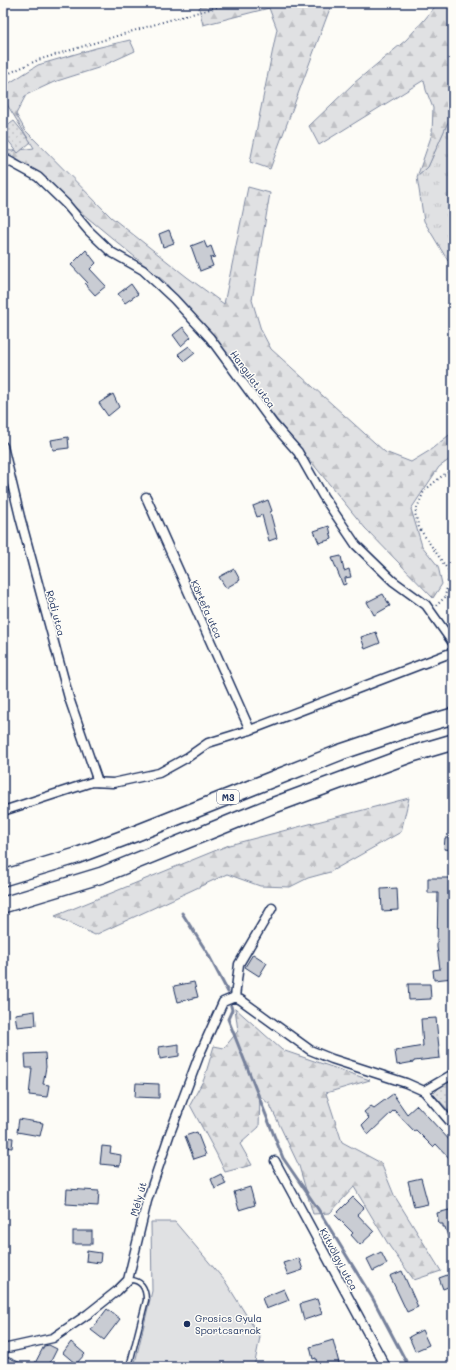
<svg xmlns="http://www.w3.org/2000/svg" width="456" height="1370" font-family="Mali,sans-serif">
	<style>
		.grass { fill: url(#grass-tufts); stroke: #7e88a0 }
		.forest { fill: url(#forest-firs); stroke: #7e88a0 }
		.park { fill: url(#park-dots); stroke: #7e88a0 }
		.pitch { fill: #e0e1e3; stroke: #7e88a0 }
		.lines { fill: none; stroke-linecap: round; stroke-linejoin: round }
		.stream { stroke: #76819c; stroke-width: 3 }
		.building { fill: #c9ccd3; stroke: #1b2f5e }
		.service-casing { stroke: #1b2f5e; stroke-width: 7 }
		.minor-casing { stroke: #1b2f5e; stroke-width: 11 }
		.motorway-casing { stroke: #1b2f5e; stroke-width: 18 }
		.path { stroke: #1b2f5e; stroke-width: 2; stroke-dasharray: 1 3; stroke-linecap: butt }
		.service { stroke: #fdfcf7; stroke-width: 4 }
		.minor { stroke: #fdfcf7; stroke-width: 8 }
		.motorway { stroke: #fdfcf7; stroke-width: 15 }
		.poi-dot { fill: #1b2f5e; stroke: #fdfcf7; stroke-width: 1.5 }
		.labels { text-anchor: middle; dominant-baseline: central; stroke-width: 3; stroke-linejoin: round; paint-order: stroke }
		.shield { fill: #fdfcf7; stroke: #5f6c8c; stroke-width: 1 }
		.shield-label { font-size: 9px; font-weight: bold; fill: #1b2f5e }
		.street-label { font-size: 10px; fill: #1b2f5e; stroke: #fdfcf7 }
		.poi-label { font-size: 10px; fill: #1b2f5e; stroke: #fdfcf7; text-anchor: start }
	</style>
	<defs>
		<pattern id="grass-tufts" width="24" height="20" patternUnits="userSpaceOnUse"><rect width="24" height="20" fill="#e0e1e3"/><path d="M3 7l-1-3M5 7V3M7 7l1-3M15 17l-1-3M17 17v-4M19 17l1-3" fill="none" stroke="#c0c1c5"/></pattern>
		<pattern id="forest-firs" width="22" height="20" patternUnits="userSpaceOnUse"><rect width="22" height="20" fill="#e0e1e3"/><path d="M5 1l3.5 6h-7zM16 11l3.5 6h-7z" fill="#c0c1c5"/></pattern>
		<pattern id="park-dots" width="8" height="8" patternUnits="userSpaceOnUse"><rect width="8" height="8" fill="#e0e1e3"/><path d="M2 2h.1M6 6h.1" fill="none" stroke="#c0c1c5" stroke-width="1.8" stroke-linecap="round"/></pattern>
	</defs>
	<rect width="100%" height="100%" fill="#fdfcf7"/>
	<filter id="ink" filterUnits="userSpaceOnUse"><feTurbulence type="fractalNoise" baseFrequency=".025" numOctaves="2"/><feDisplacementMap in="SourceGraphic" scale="8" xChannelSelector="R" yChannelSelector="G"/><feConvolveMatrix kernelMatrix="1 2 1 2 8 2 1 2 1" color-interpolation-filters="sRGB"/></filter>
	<g filter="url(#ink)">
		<path class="grass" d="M449,119L453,120V258L448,261L424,221L417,177L428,167Z"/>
		<g class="forest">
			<path d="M204,3H332L270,169L250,162L277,29L269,8L203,25L199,8Z"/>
			<path d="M438,3H453V120H449L428,167L417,177L432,134L433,108L426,90L424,80L319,145L309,126L354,83L406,40L425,19Z"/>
			<path d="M130,40L135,51L98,68L54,82L26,95L16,114L25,130L111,217L187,277L224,304L248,187L270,193L252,300L261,330L271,349L385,452L411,462L429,451L453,432V457L439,467L411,509L422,546L438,566L442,584L433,598L365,528L165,282L12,155L3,154V150L12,151L34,148L3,98V87L38,65L96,48Z"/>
			<path d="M409,798L401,832L330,872L308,878L290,887L260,886L227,874L95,935L55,916L229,845Z"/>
			<path d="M235,1008L282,1050L370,1080L326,1093L342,1142L381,1163L394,1195L441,1271L414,1280L390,1247L354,1187L330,1213L313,1214L299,1166L270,1105L260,1096L259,1127L240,1144L252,1165L225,1172L216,1153L190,1105L204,1079L214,1046L224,1048L238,1031Z"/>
		</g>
		<g class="park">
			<path d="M14,121L31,142L18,153L3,134V129Z"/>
			<path d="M452,1075H453V1115L433,1094Z"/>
		</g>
		<path class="pitch" d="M151,1222H175L225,1281L260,1337L254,1367H134L152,1291Z"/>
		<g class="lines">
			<g class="stream">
				<path d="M182,913L208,954L228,992"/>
				<path d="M231,1006L232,1010L228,1019L283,1158L318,1209L373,1299L409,1367"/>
			</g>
		</g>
		<g class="building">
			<path d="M169,230L174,243L163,247L159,234Z"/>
			<path d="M204,241L207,248L211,246L215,257L210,258L213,266L200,271L191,246Z"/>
			<path d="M86,250L96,263L90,269L106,286L95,295L85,284L87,282L71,265Z"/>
			<path d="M131,284L138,294L125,303L118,294Z"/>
			<path d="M183,327L191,337L181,346L173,335Z"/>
			<path d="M189,346L195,353L185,361L178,354Z"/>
			<path d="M113,394L119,407L108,416L99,403Z"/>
			<path d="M68,437L69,448L53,450L51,440Z"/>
			<path d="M268,500L272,511L270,512L277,538L269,541L262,515L257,517L253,506Z"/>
			<path d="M329,526L332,539L319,543L314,531Z"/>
			<path d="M341,556L344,571L349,569L351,577L345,578L346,584L343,585L332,558Z"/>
			<path d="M234,569L240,580L226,588L219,577Z"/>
			<path d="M383,594L390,606L374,615L367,602Z"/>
			<path d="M376,632L380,643L365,649L361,637Z"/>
			<path d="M445,838H453V850L444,849Z"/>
			<path d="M428,878H453V913H452L451,937H449L453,978L434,980L433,970L440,969L437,947L438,893H428Z"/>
			<path d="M397,888L398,910L382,911L381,889Z"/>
			<path d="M253,954L267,963L259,976L245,967Z"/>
			<path d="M194,982L198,997L178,1002L174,986Z"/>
			<path d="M408,984H430L431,999L409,1000Z"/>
			<path d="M35,1011L36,1025L17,1027L15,1014Z"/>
			<path d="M436,1018L440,1058L414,1061V1062L397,1065L395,1051L423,1046L421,1019Z"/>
			<path d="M179,1044V1056L160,1059L159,1047Z"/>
			<path d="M45,1053L46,1067L43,1084L49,1085L47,1097L29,1095L32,1068H26L25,1054Z"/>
			<path d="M136,1083L159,1084V1098L135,1097Z"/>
			<path d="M393,1094L407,1114L417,1105L453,1144V1162L436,1144L433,1147L416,1130L414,1131L394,1110L368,1135L362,1125L369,1118L364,1112L371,1106L374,1108Z"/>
			<path d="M19,1119L43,1123L40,1136L17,1132Z"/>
			<path d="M197,1132L206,1155L194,1159L185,1136Z"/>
			<path d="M4,1137L13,1138L12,1148L3,1147Z"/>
			<path d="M102,1146L111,1147L110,1153L121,1155L120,1166L100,1164Z"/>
			<path d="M221,1174L226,1184L215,1189L211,1179Z"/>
			<path d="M421,1178L428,1204L414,1207L408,1181Z"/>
			<path d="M250,1187L255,1205L239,1210L234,1192Z"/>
			<path d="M67,1189L99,1191L98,1206L66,1204Z"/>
			<path d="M353,1197L364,1208L357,1214L374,1232L360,1245L351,1235L353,1233L335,1215Z"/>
			<path d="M453,1209V1247L451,1248L445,1227H443V1224H439L437,1213Z"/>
			<rect x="73" y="1231" width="19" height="13"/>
			<path d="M87,1251L101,1253L100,1263L86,1261Z"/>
			<path d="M381,1252L387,1264L373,1271L367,1259Z"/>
			<path d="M299,1258L303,1270L288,1275L283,1263Z"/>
			<path d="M402,1271L418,1307L407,1312L390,1276Z"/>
			<path d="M453,1273V1285L443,1289L439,1278Z"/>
			<path d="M284,1289L289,1300L266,1309L262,1298Z"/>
			<path d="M317,1299L322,1314L304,1320L300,1304Z"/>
			<path d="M107,1309L120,1319L104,1340L91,1330Z"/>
			<path d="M422,1330L429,1345L415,1351L409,1337Z"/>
			<path d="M333,1340L340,1367H317L316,1358L313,1359L310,1347Z"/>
			<path d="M71,1342L85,1354L76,1364L63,1353Z"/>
			<path d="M49,1345L57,1349L48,1367H33L44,1346Z"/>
			<path d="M3,1355L30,1367H3Z"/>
		</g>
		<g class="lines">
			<g class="service-casing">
				<path id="service" d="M128,1280C141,1279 146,1288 146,1300L129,1367"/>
			</g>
			<g class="minor-casing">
				<g id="minor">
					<path d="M3,159L7,160L38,177L66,204L88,230L111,252L143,270L174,299L210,338L274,425L298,452L323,496L356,545L393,581L426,605L453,643"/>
					<path d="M3,446L20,517L69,698L98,782"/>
					<path d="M146,497L250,730"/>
					<path d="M3,811L92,782L113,783L159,773L188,757L208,743L250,730L453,652"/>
					<path d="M235,997L239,964L272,908"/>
					<path d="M424,1091L453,1074"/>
					<path d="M275,1161L386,1367"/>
					<path d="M3,1349L53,1338L88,1314L117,1291L128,1280L147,1201L170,1133L199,1056L223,1002L235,997L241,1000L310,1050L332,1059L406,1083L424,1091L453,1125"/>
				</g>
			</g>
			<g class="motorway-casing">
				<g id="motorway">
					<path d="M3,878L76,856L137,833L341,752L412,728L453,716"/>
					<path d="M3,905L102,875L269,807L412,754L453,742"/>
				</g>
			</g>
			<g class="path">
				<path d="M3,76L38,60L166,21L232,3"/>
				<path d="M448,570L453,567"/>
				<path d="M436,606L445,597L449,576L448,570L419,528L415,513L424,491L442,476L453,469"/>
			</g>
			<use href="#service" class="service"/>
			<use href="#minor" class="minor"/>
			<use href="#motorway" class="motorway"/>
		</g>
	</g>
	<circle class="poi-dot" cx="187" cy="1324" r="4"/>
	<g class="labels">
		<rect class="shield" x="217" y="790" width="22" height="14" rx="3"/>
		<g class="shield-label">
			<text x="228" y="797">M3</text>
		</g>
		<g class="street-label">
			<text transform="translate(253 379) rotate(54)">Hangulat utca</text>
			<text transform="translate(207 609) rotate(66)">Körtefa utca</text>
			<text transform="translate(56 613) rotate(75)">Ródi utca</text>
			<text transform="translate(138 1199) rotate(-74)">Mély út</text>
			<text transform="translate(339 1259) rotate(62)">Kútvölgyi utca</text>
		</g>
		<g class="poi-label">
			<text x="195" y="1318">Grosics Gyula<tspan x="195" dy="12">Sportcsarnok</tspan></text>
		</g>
	</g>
	<rect width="456" height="1370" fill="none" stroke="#fdfcf7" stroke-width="16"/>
	<rect x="8" y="8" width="440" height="1354" fill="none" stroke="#1b2f5e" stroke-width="1.5" filter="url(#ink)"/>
</svg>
